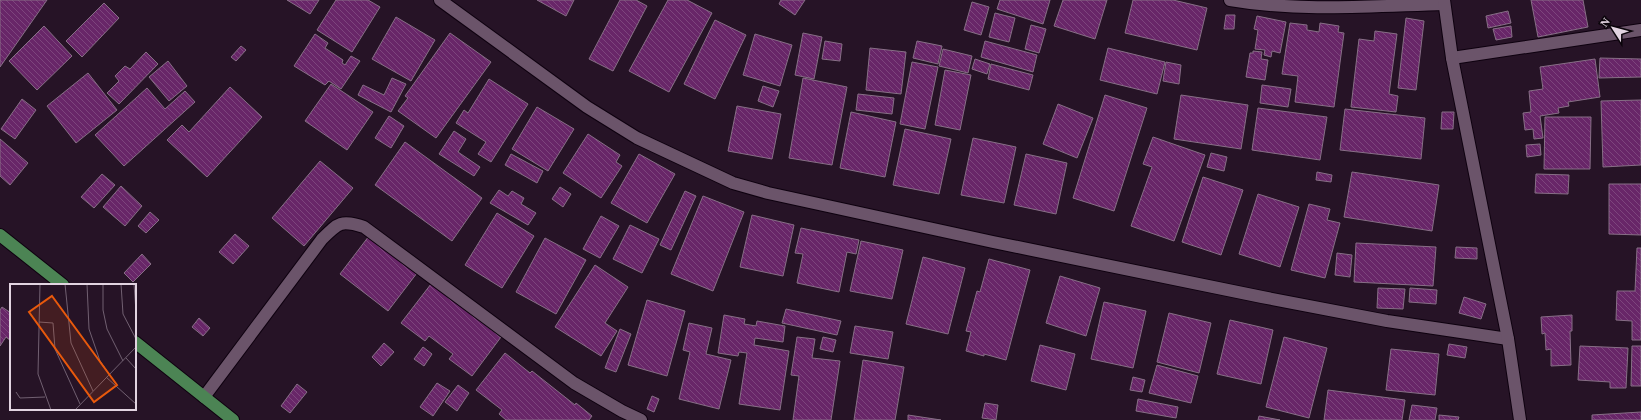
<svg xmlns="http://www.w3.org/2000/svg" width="1641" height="420" font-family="'Times New Roman',serif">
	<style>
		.building { fill: url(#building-back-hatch); stroke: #876f86 }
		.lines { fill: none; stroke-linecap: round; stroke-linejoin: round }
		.street-casing { stroke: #0e010f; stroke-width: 14 }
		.secondary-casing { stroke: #0e010f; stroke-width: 14 }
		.primary-casing { stroke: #0e010f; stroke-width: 14 }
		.street { stroke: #6b546a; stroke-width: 12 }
		.secondary { stroke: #6b546a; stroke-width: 12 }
		.primary { stroke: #4c8454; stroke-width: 12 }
		.inset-road { fill: none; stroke: #716071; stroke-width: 1 }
		.view { fill: #e8590c; fill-opacity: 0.15; stroke: #e8590c; stroke-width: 2 }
		.inset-edge { fill: none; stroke: #e2d4e1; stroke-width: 2 }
	</style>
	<defs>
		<pattern id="building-back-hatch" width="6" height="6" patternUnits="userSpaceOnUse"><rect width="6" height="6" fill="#682668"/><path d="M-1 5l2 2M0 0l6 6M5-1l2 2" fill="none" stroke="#7d457d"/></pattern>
	</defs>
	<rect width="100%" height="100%" fill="#261326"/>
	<g class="building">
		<path d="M0,0H47L0,67Z"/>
		<path d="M287,0H319L310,14Z"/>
		<path d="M336,0H368L380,7L352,52L317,30Z"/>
		<path d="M537,0H574L566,16Z"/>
		<path d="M620,0H636L647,6L613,71L589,59Z"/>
		<path d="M668,0H687L712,13L669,92L629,71Z"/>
		<path d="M781,0H805L795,15L779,4Z"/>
		<path d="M1000,0H1050L1043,24L997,9Z"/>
		<path d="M1063,0H1107L1095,39L1054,26Z"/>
		<path d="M1133,0H1173L1207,8L1197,50L1125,33Z"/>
		<path d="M1531,0H1583L1588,27L1538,37Z"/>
		<path d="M972,2L989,7L981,35L964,30Z"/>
		<path d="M104,3L119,18L82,57L66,41Z"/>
		<path d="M1508,11L1511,23L1488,28L1486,16Z"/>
		<path d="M995,13L1015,18L1009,42L989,37Z"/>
		<path d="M1226,15H1235L1234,29H1224Z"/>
		<path d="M1257,16L1286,22L1280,53L1272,51L1271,57L1264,55L1265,50L1255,49L1258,30L1254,29Z"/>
		<path d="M396,17L435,40L411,81L372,59Z"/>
		<path d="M1406,18L1424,21L1416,90L1398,88Z"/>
		<path d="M715,20L746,35L715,99L684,84Z"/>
		<path d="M1290,23L1307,25V30L1319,32L1320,23L1339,26L1338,32L1344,33L1334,107L1295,102L1298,76L1282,74Z"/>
		<path d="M1031,25L1046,29L1039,53L1025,49Z"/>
		<path d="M44,26L72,56L37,90L9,61Z"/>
		<path d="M1511,26L1512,37L1496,40L1493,29Z"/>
		<path d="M1375,31L1397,34L1389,94L1398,96L1396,112L1351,107L1359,39L1374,41Z"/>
		<path d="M450,33L491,62L436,138L398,111L408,98L405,96Z"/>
		<path d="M803,33L822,37L814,79L795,75Z"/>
		<path d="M315,34L328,43L325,48L343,60L342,63L345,65L351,56L360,61L341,89L329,81L325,85L294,66Z"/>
		<path d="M755,34L792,45L780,86L743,75Z"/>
		<path d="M825,41L842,44L840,61L822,59Z"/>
		<path d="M917,41L942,46L938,64L913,58Z"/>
		<path d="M985,41L1037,55L1033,72L981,57Z"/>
		<path d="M241,46L246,50L236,61L231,57Z"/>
		<path d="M870,48L906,52L901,94L866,90Z"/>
		<path d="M1108,48L1165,62L1157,94L1100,80Z"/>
		<path d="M943,49L972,56L968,73L939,66Z"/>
		<path d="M1253,51L1262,52L1261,59L1268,60L1265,80L1246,77L1250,53H1253Z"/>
		<path d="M146,52L158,64L119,104L107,93L119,81L115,76L125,66L130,69Z"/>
		<path d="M1600,58L1641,59V77L1599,78Z"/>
		<path d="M975,59L990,64L987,74L972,69Z"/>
		<path d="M1595,59L1600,97L1568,102L1569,106L1558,108L1559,113L1540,116L1543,138L1534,139L1533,129L1525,130L1523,113L1531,112L1529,91L1543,89L1540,67Z"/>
		<path d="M168,61L187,86L169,101L149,77Z"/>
		<path d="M912,62L938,67L925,129L900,124Z"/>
		<path d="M1166,62L1181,65L1179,84L1163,81Z"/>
		<path d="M991,64L1033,75L1029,90L988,79Z"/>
		<path d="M945,70L971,75L960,130L935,125Z"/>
		<path d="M88,73L117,110L76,143L47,106Z"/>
		<path d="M392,78L406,84L391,112L358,95L363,85L384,95Z"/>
		<path d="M803,78L847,87L832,165L789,158Z"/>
		<path d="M489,79L528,104L491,162L478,154L486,142L456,123L464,110L468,113Z"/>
		<path d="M331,84L373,112L347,150L305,121Z"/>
		<path d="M1262,85L1291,89L1288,107L1260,103Z"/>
		<path d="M763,86L779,91L773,107L758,101Z"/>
		<path d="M230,87L262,117L207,177L167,140L182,125L189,132Z"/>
		<path d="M147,88L165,109L185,91L195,102L124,166L95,135Z"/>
		<path d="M858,94L894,98L892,114L856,110Z"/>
		<path d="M1105,95L1147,108L1114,211L1073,198Z"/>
		<path d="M1181,95L1248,105L1241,149L1174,139Z"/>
		<path d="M22,99L36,110L15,139L1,129Z"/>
		<path d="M1641,100V165L1603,167L1601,101Z"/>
		<path d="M1058,104L1093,118L1077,158L1043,144Z"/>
		<path d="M737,106L781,114L772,159L728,151Z"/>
		<path d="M537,107L574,129L548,171L512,149Z"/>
		<path d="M1258,108L1327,117L1320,160L1252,150Z"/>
		<path d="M1345,109L1425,118L1421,159L1340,150Z"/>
		<path d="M851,112L896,122L885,177L840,168Z"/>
		<path d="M1442,112H1454L1453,129H1441Z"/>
		<path d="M389,116L404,126L391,148L375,138Z"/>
		<path d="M1545,117H1591L1590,169H1544Z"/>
		<path d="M905,129L951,139L939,194L893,185Z"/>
		<path d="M454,131L466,139L458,152L480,167L474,176L439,154Z"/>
		<path d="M588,134L620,155L616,162L622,166L601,198L563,173Z"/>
		<path d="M1153,137L1205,155L1174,241L1131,226L1152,167L1143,164Z"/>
		<path d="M973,138L1016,147L1004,203L961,195Z"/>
		<path d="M0,139L28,163L10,185L0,176Z"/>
		<path d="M405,142L482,198L452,241L375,185Z"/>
		<path d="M1540,144L1541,155L1527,157L1526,145Z"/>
		<path d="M1211,153L1227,157L1224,171L1207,167Z"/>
		<path d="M511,154L543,171L537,183L505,165Z"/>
		<path d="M639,154L675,174L647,223L611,203Z"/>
		<path d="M1026,154L1067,163L1056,214L1014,205Z"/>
		<path d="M320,161L353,188L304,246L272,218Z"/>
		<path d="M1317,172L1332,175L1331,182L1316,180Z"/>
		<path d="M1352,172L1439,185L1432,231L1344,217Z"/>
		<path d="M102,174L115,185L94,208L81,197Z"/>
		<path d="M1536,174L1569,175L1568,194L1535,193Z"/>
		<path d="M1203,177L1243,190L1221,255L1182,242Z"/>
		<path d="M1609,184H1641V235L1609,234Z"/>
		<path d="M121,186L142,206L125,226L103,207Z"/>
		<path d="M560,187L571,194L563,207L552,199Z"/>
		<path d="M499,190L508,196L512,191L524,198L521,204L536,213L528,225L490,203Z"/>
		<path d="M685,191L696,196L671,250L660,245Z"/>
		<path d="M1258,194L1299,207L1280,267L1239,254Z"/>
		<path d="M703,196L744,212L713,291L671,274Z"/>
		<path d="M1309,204L1330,209L1327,220L1340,223L1325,278L1291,270Z"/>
		<path d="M150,212L159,220L146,233L138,226Z"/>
		<path d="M497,213L534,236L502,288L465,265Z"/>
		<path d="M752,215L794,225L783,276L740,267Z"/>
		<path d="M601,216L619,226L600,258L583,249Z"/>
		<path d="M630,225L659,239L642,273L613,259Z"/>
		<path d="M801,228L859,240L856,254L847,252L839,292L797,283L803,254L795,253Z"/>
		<path d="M235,234L249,246L233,264L219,252Z"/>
		<path d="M369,236L417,273L388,311L340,274Z"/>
		<path d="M545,238L586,260L556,314L516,292Z"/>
		<path d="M861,241L903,250L892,299L850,291Z"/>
		<path d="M1356,243L1436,247L1433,286L1354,282Z"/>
		<path d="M1456,247L1477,248V259L1455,258Z"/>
		<path d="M1637,248H1641V340H1632V321L1616,320L1617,291H1635Z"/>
		<path d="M1337,253L1352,255L1350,277L1335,275Z"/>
		<path d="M142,254L151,264L133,282L124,273Z"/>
		<path d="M923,257L965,268L948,334L906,324Z"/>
		<path d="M989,259L1030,270L1006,360L984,354V356L966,351L971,332L966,331L977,291L980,292Z"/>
		<path d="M595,265L628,287L605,323L617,331L601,356L555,327Z"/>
		<path d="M1060,276L1100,288L1086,336L1046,323Z"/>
		<path d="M431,284L501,337L472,376L449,359L453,354L429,336L425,341L401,323Z"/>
		<path d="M1378,288L1405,289L1403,309L1377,308Z"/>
		<path d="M1410,288L1437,290L1436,304L1409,302Z"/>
		<path d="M1464,297L1486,304L1481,319L1459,313Z"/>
		<path d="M647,300L685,311L667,376L628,365Z"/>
		<path d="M1104,302L1146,311L1133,368L1091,359Z"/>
		<path d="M2,307L11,313V341L6,337L0,346V310Z"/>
		<path d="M786,309L841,321L837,335L782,323Z"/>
		<path d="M1169,313L1211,323L1199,373L1157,362Z"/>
		<path d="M724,315L745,319L744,324L756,326L757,321L785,326L783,342L755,338L754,345L789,351L780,410L739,404L747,353L739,352L738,356L718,353Z"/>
		<path d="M1572,315V331H1570L1571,365L1551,366V349L1546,350L1545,333L1542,334L1541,317Z"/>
		<path d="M199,318L210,328L203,336L192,327Z"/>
		<path d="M1230,320L1273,330L1261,384L1217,374Z"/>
		<path d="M689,323L712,328L706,354L731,360L719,409L679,399L690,352L683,350Z"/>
		<path d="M855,326L893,332L888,359L850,353Z"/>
		<path d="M620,329L631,334L616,372L605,368Z"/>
		<path d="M797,337L815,339L812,358L840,361L831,420H793L799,376L791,375Z"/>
		<path d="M823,337L836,340L833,352L820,349Z"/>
		<path d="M1284,337L1327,348L1309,418L1266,407Z"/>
		<path d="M384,343L394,352L381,366L372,357Z"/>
		<path d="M1449,344L1467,347L1465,358L1447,355Z"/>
		<path d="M1040,345L1075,354L1066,390L1031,381Z"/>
		<path d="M1580,346L1628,348L1626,388H1610V382L1578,380Z"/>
		<path d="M1632,346H1641V386H1631Z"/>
		<path d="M423,347L432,354L424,366L414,359Z"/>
		<path d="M1391,349L1439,354L1435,395L1386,390Z"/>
		<path d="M505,353L530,373L532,371L575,405L576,403L592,416L589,420H506L499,414L502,410L476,390Z"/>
		<path d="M863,360L904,367L895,420H854Z"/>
		<path d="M1157,365L1198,376L1191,403L1149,393Z"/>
		<path d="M1133,377L1145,380L1142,392L1130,390Z"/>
		<path d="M437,383L450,391L433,416L420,407Z"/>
		<path d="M297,384L307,392L290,413L281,406Z"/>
		<path d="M458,385L469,393L457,411L445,402Z"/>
		<path d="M1328,390L1405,400L1402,420H1324Z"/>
		<path d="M652,396L659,399L654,412L647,409Z"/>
		<path d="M1138,399L1178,407L1176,418L1136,411Z"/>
		<path d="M985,403L998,405L996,420L982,418Z"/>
		<path d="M1412,405L1437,408L1435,420H1409Z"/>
		<path d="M1641,412V420H1592V415Z"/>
		<path d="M908,415L941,420H908Z"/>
		<path d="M1439,415L1459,417L1458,420H1439Z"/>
		<path d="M1259,416L1280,420H1258Z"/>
	</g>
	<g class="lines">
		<g class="street-casing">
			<g id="street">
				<path d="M440,0L587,107L637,138L733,183L768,193L993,242L1262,297L1387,321L1508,339"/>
				<path d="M1230,0C1300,12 1373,6 1444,4"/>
				<path d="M1452,58L1641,30"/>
				<path d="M204,397L322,239C339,222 341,220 364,227L574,383L622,411L641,420"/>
			</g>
		</g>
		<g class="secondary-casing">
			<path id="secondary" d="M1444,0L1452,58L1508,339L1520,420"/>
		</g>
		<g class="primary-casing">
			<g id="primary">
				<path d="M0,235L63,285"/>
				<path d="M135,342L233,420"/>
			</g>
		</g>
		<use href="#street" class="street"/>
		<use href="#secondary" class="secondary"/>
		<use href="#primary" class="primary"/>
	</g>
	<g transform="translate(10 284)">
		<rect width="126" height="126" fill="#261326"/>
		<path class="inset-road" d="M30,0L28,90L41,126M55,0L61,59L83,107M77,0L79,45L90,77L99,90M93,0V26L97,45L113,77M111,0L113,30L126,55M124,0L126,28M29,38L43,39L45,65L70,120M116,74L126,85M96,93L126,120M6,108L10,114L35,113M65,126L126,63"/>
		<path class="view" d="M42,12L107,101L84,118L19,28Z"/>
		<rect width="126" height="126" class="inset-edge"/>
	</g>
	<g transform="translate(1613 28) rotate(306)" stroke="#0a040a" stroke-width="3" paint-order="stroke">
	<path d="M0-3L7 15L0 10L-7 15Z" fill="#e2d4e1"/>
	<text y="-6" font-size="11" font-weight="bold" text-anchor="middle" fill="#e2d4e1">N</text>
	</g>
</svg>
